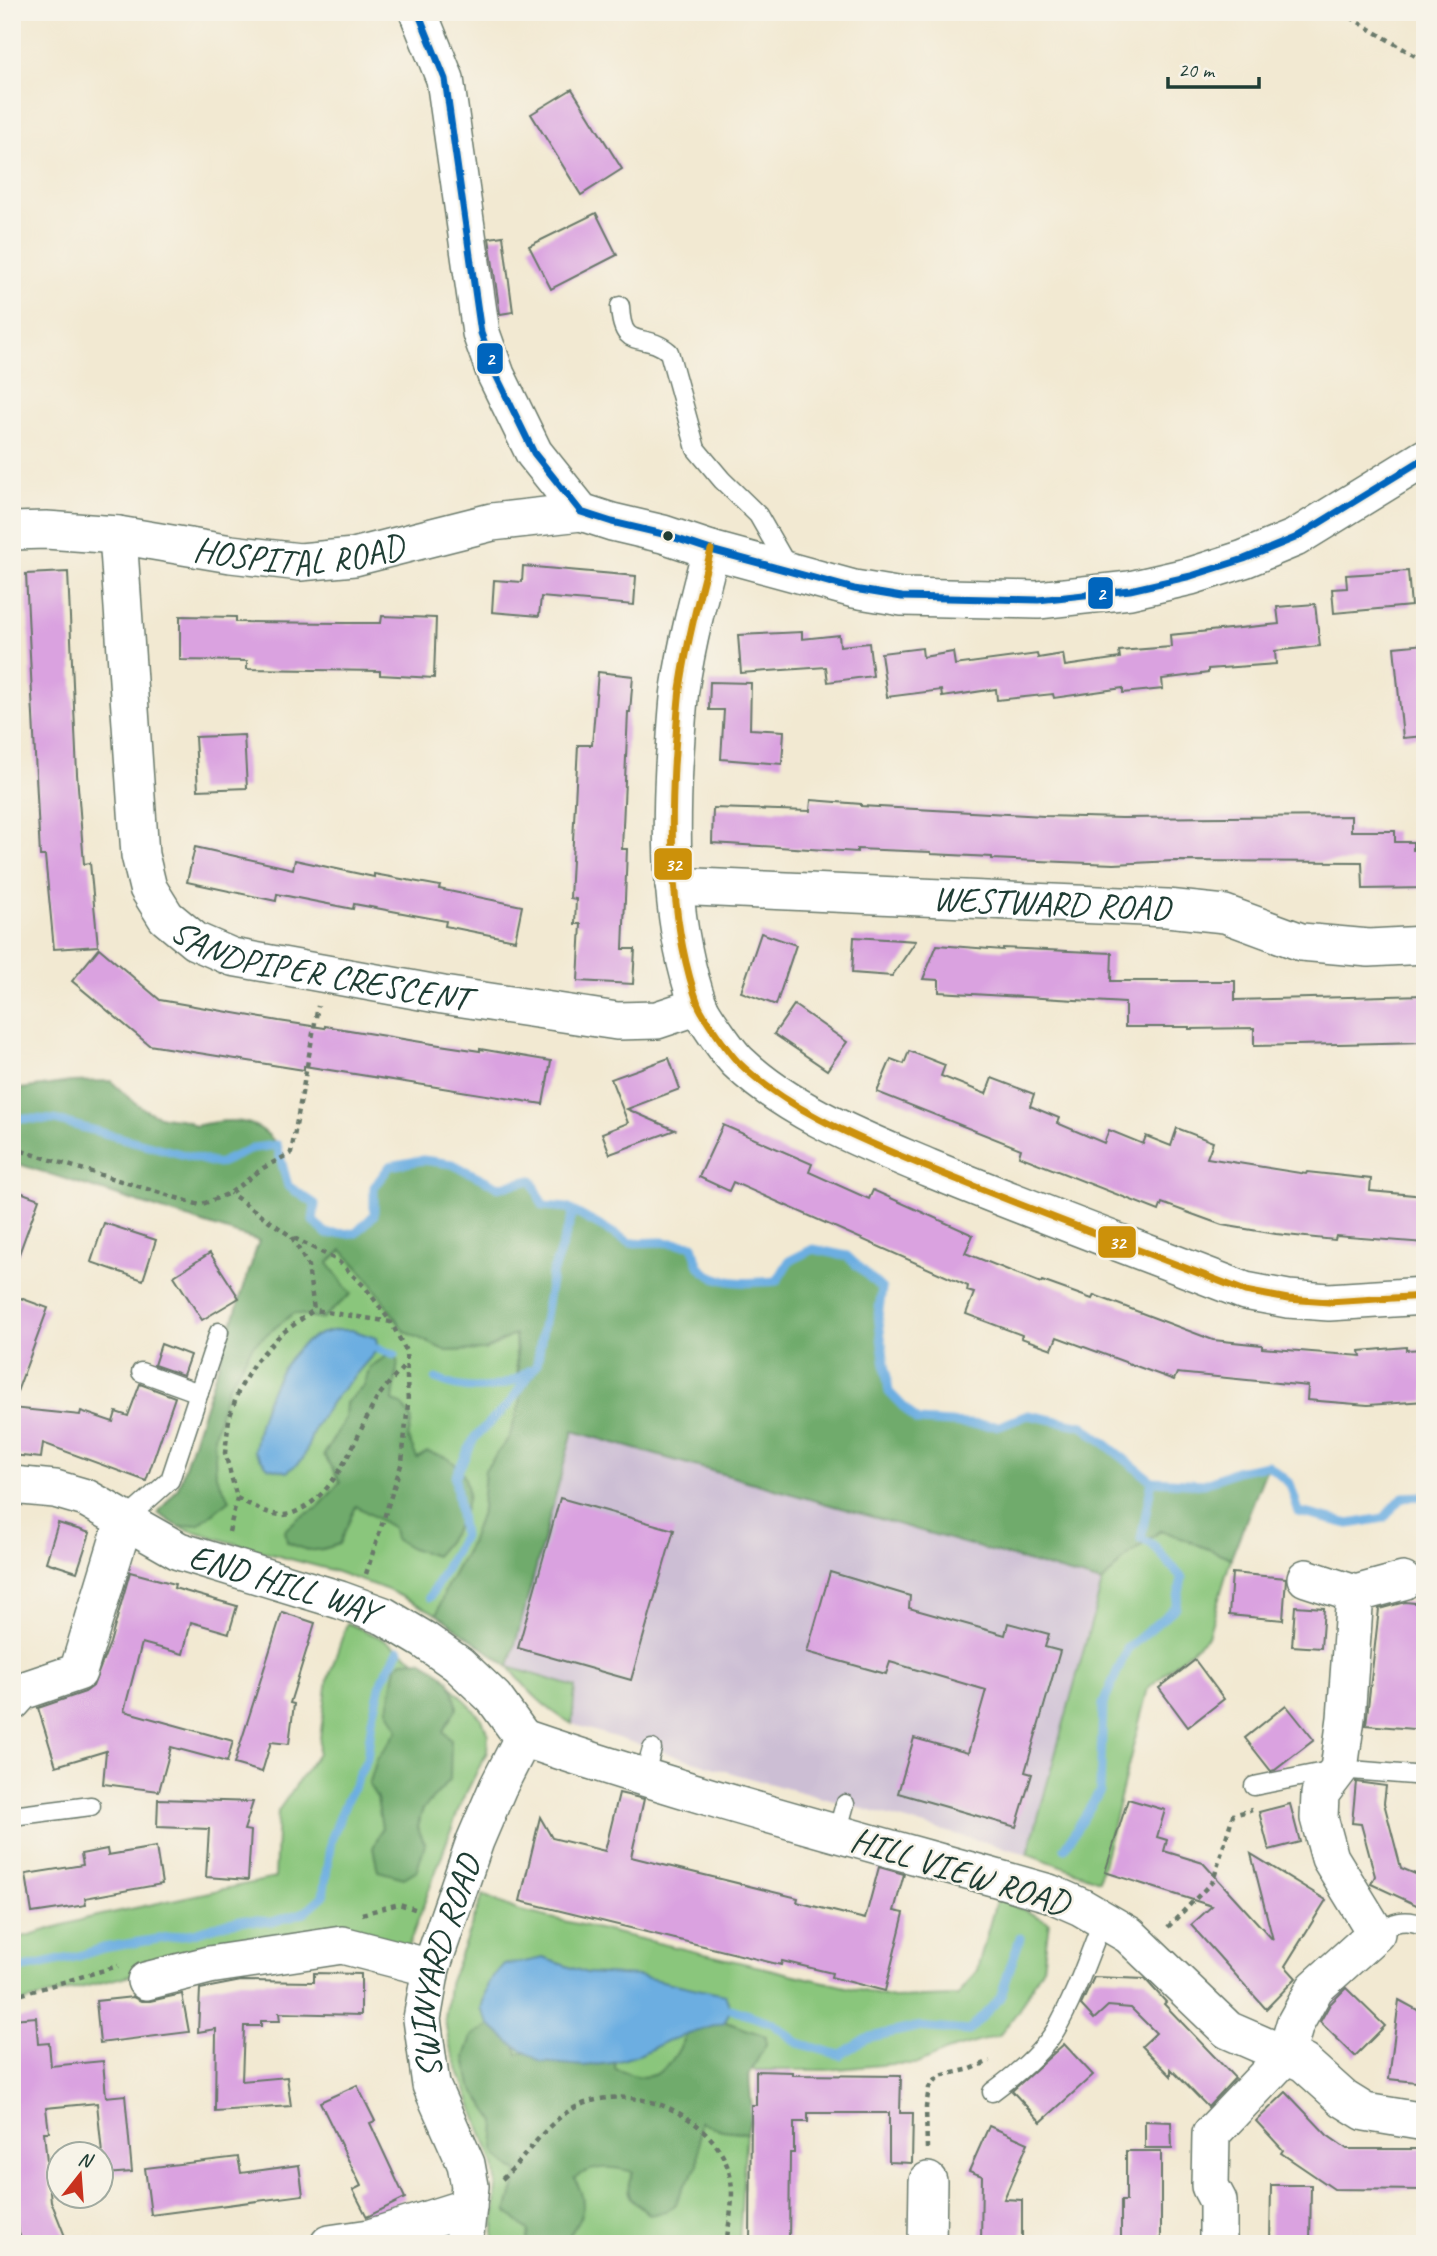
<svg xmlns="http://www.w3.org/2000/svg" width="1437" height="2256" font-family="Caveat,sans-serif">
	<style>
		.industrial { fill: #ccbed4 }
		.green { fill: #8ac67c; stroke: #548258; stroke-width: 2 }
		.forest { fill: #6fab6c; stroke: #477450; stroke-width: 2 }
		.water { fill: #6caee1; stroke: #46768a; stroke-width: 2 }
		.lines { fill: none; stroke-linecap: round; stroke-linejoin: round }
		.stream { stroke: #6caee1; stroke-width: 9 }
		.building { fill: #daa2e0 }
		.service-casing { stroke: #69796b; stroke-width: 21 }
		.minor-casing { stroke: #69796b; stroke-width: 40 }
		.path { stroke: #69796b; stroke-width: 4.5; stroke-dasharray: 5 5; stroke-linecap: butt }
		.service { stroke: #fff; stroke-width: 18 }
		.minor { stroke: #fff; stroke-width: 37 }
		.bus-1-casing { stroke: #f7f3e8; stroke-width: 12 }
		.bus-2-casing { stroke: #f7f3e8; stroke-width: 12 }
		.bus-1 { stroke: #0065bd; stroke-width: 7 }
		.bus-2 { stroke: #cc910a; stroke-width: 7 }
		.bus-dot { fill: #1f3d34; stroke: #f7f3e8; stroke-width: 2.5 }
		.labels { text-anchor: middle; dominant-baseline: central; stroke-width: 5; stroke-linejoin: round; paint-order: stroke }
		.street-label { font-size: 35px; fill: #1f3d34; stroke: #f7f3e8 }
		.line-badge { stroke: #f7f3e8; stroke-width: 2.5 }
		.badge-label { font-size: 19px; text-anchor: middle; font-weight: bold; fill: #fff }
	</style>
	<rect width="100%" height="100%" fill="#f7f3e8"/>
	<filter id="ink" filterUnits="userSpaceOnUse"><feTurbulence type="fractalNoise" baseFrequency=".0143" numOctaves="2"/><feDisplacementMap in="SourceGraphic" scale="14" xChannelSelector="R" yChannelSelector="G"/><feConvolveMatrix kernelMatrix="1 2 1 2 8 2 1 2 1" color-interpolation-filters="sRGB"/></filter>
	<filter id="wash" filterUnits="userSpaceOnUse"><feTurbulence type="fractalNoise" baseFrequency=".00686" numOctaves="4" result="noise"/><feDisplacementMap in="SourceGraphic" scale="28" xChannelSelector="R" yChannelSelector="G"/><feGaussianBlur stdDeviation="1.57" result="paint"/><feColorMatrix in="noise" values="0 0 0 0 0 0 0 0 0 0 0 0 0 0 0 0 0 1.4 0 .05"/><feComposite in="paint" operator="in"/></filter>
	<g filter="url(#wash)">
		<rect width="100%" height="100%" fill="#f2e9d2"/>
		<path class="industrial" d="M573,1431L1102,1583L1028,1854L742,1776L572,1724L575,1687L509,1667Z"/>
		<g class="green">
			<path d="M327,1234L368,1278L485,1350L515,1333L516,1365L522,1400L509,1437L485,1470L482,1510L469,1546L446,1588L437,1614L388,1590L328,1569L267,1553L179,1527L158,1513L178,1488L259,1241Z"/>
			<path d="M1162,1530L1231,1558L1208,1636L1148,1688L1099,1880L1028,1854L1102,1583L1124,1559Z"/>
			<path d="M347,1623L381,1638L446,1680L482,1719L488,1735L487,1752L461,1803L407,1950L159,1968L12,2005V1940L88,1918L275,1878L278,1811L318,1753L328,1679Z"/>
			<path d="M509,1667L575,1687L572,1724C543,1707 530,1693 509,1667Z"/>
			<path d="M483,1895L517,1910L893,1998L958,1996L977,1970L997,1897L1049,1922L1043,1967L1018,2011L999,2036L946,2051L917,2064H892L828,2070H750L739,2244H493L497,2187L494,2165L449,2044L445,2020L449,1984Z"/>
		</g>
		<g class="forest">
			<path d="M111,1081C126,1095 142,1112 163,1117C176,1120 183,1116 195,1126C225,1119 256,1115 276,1144C283,1155 285,1173 288,1186L315,1204L313,1221L327,1234L356,1233L374,1215V1187L390,1166L423,1160L452,1164L499,1187L532,1180L544,1206L563,1208L628,1242L693,1245C695,1251 696,1262 700,1267C715,1286 755,1283 776,1281L789,1261L813,1249L847,1256L882,1289L878,1316L889,1392L917,1421L1000,1426L1028,1415L1041,1416L1083,1426L1152,1481L1204,1484L1231,1473L1268,1465L1231,1558L1161,1530L1124,1559L1102,1583L573,1431L509,1667L437,1614L446,1588L469,1546L482,1510L485,1470L509,1438L521,1400L515,1334L485,1350L446,1351L404,1331L368,1278L342,1250L328,1263L351,1294L322,1319L294,1313L253,1345L227,1389L214,1436L216,1476L230,1500L199,1524L179,1527L158,1513L178,1488L259,1241L12,1162V1090L71,1082Z"/>
			<path d="M390,1354L398,1361L393,1401L402,1404L412,1420L408,1438L417,1458L427,1452C434,1454 443,1456 449,1459C487,1487 459,1529 435,1556L411,1548L395,1539L393,1528L356,1506L339,1544C317,1552 308,1553 287,1542L285,1530L298,1518L318,1508L340,1482L324,1455L345,1418L346,1403L364,1386L370,1367Z"/>
			<path d="M421,1660C447,1677 452,1676 457,1708L443,1731L451,1740L450,1780L423,1809L417,1826L425,1844L417,1870L404,1878L378,1871L373,1848L382,1828L377,1798L369,1785L377,1759L398,1730L388,1709L396,1666L403,1661Z"/>
			<path d="M720,2020L766,2036V2044L749,2075L752,2112L747,2133L722,2130L700,2122L698,2167L683,2187L675,2206L667,2211L650,2215C631,2199 622,2196 633,2172C612,2166 593,2165 574,2178C592,2206 580,2219 564,2244H526L529,2231L507,2212L518,2173L497,2156L494,2149L496,2122L471,2086L465,2057L472,2036L490,2025L511,2033L518,2054L538,2050L615,2058V2069C622,2071 630,2075 637,2076C668,2082 680,2046 692,2025Z"/>
		</g>
		<g class="water">
			<path d="M337,1330H352L376,1338L378,1349L333,1400L315,1427L303,1459L287,1472L268,1467L254,1451C259,1412 280,1350 320,1334C325,1332 332,1331 337,1330Z"/>
			<path d="M543,1958L587,1973L639,1976L725,1995L731,2009L724,2023L667,2041L641,2054L612,2063L583,2066L541,2062L511,2043L490,2025L481,2009L488,1983L504,1964L519,1963Z"/>
		</g>
		<g class="lines">
			<g class="stream">
				<path d="M12,1118L55,1120L218,1164L253,1148L277,1145L288,1186L315,1204L313,1221L327,1234L356,1233L374,1215V1187L390,1166L423,1160L452,1164L499,1187L532,1180L543,1206L567,1208L631,1243L661,1242L693,1245C695,1251 696,1262 700,1267C715,1286 755,1283 777,1281L789,1261L813,1249L847,1256L882,1289L878,1316L889,1392L917,1421L1000,1426L1028,1415L1083,1426L1152,1481L1204,1484L1236,1471L1268,1465L1290,1484L1299,1512L1349,1524L1384,1518L1403,1497L1425,1496"/>
				<path d="M378,1349L395,1355"/>
				<path d="M436,1379C466,1393 504,1392 530,1370"/>
				<path d="M430,1597L463,1536L455,1477L475,1437L509,1404L537,1364L552,1274L573,1214"/>
				<path d="M1065,1848L1100,1791L1103,1704L1127,1649L1176,1607L1182,1578L1152,1544L1141,1539L1152,1481"/>
				<path d="M24,1968L79,1956L103,1948L194,1933L227,1923L246,1920L272,1922L305,1912L323,1896L331,1840L346,1802L367,1759L372,1720L382,1680L399,1650"/>
				<path d="M731,2009L772,2023L798,2043L840,2055L866,2038L917,2027L969,2031L1000,1998L1020,1938"/>
			</g>
		</g>
		<g id="blocks">
			<g class="building">
				<path d="M572,89L622,169L581,195L531,114Z"/>
				<path d="M596,213L617,255L551,289L529,246Z"/>
				<path d="M503,236L513,312L500,314L489,238Z"/>
				<path d="M523,566L636,576L634,605L541,597L539,616L492,612L494,580L522,582Z"/>
				<path d="M1408,571L1411,606L1334,613L1332,589L1347,588L1346,575Z"/>
				<path d="M68,572L77,774L84,864L90,863L98,946L54,949L45,856H40L26,574Z"/>
				<path d="M1315,604L1320,646L1275,651L1276,664L1208,669V673L1162,679L1163,689L1123,693V688L1054,698L1053,694L997,700L996,689L942,697L941,690L887,697L881,653L922,648L923,657L953,652L955,665L1037,654L1038,658L1063,654L1065,666L1120,658L1119,651L1171,647L1170,635L1279,624L1277,607Z"/>
				<path d="M180,616L236,617V622L342,623H381L382,616L436,618L434,678L380,675V671L247,669V661L180,660Z"/>
				<path d="M802,632V639L839,635L840,646L869,643L873,676L828,682L826,667L741,673L738,635Z"/>
				<path d="M1425,644V736L1403,738L1394,647Z"/>
				<path d="M598,672L633,676L630,712H628L622,849H627L623,949H635L633,984L578,981L581,924H575L576,899L570,898L578,745H592Z"/>
				<path d="M710,682L751,683L750,729L784,731L782,764L721,759L724,710H709Z"/>
				<path d="M244,735L247,788L198,790L195,737Z"/>
				<path d="M811,800L861,804V806L1044,816L1122,818L1351,816V831H1395V842H1413V850H1425V888L1363,889L1362,862L1173,861L1114,864L992,859V857L931,854V852L857,849V852L712,843L713,808L810,811Z"/>
				<path d="M195,847L293,869L295,860L374,877V874L440,886L439,889L522,906L515,940L445,926L446,921L354,904L353,909L277,894L276,901L187,882Z"/>
				<path d="M761,933L796,945L776,1005L741,992Z"/>
				<path d="M854,937L916,941L892,976L852,973Z"/>
				<path d="M937,945L1003,950V948L1112,953L1111,981H1235V1000L1425,995V1042L1254,1046V1028L1189,1029V1027H1125V1003L939,992V980L923,979Z"/>
				<path d="M99,948L160,1000L279,1021L325,1028V1026L433,1044L480,1051V1049L551,1061L543,1104L304,1066V1070L149,1045L72,981Z"/>
				<path d="M794,1005L847,1042L827,1070L774,1034Z"/>
				<path d="M909,1051L945,1065L941,1076L986,1094L992,1078L1034,1094L1030,1106L1059,1118L1057,1123L1104,1143L1109,1130L1143,1144L1146,1136L1171,1146L1177,1128L1213,1142L1207,1158L1306,1174L1307,1172L1371,1179L1370,1191L1425,1196V1243L1336,1236L1335,1240L1276,1234L1222,1225L1162,1203L1159,1211L1019,1156L1021,1149L877,1092L891,1059L904,1064Z"/>
				<path d="M669,1058L680,1089L627,1109L675,1130L610,1154L602,1133L628,1123L611,1079Z"/>
				<path d="M723,1125L812,1164L809,1172L869,1199L873,1190L973,1235L965,1253L1041,1283L1042,1281L1092,1299L1094,1295L1213,1340L1262,1345V1348L1361,1356L1360,1351L1406,1347V1350L1425,1349V1401L1368,1405L1307,1400L1308,1386L1177,1373L1174,1380L1057,1337L1052,1349L1021,1338L1022,1335L966,1314L974,1293L967,1291L968,1286L733,1182L729,1191L699,1177Z"/>
				<path d="M12,1189L39,1199L15,1265L12,1264Z"/>
				<path d="M104,1223L156,1240L143,1280L91,1262Z"/>
				<path d="M210,1253L239,1298L202,1320L174,1276Z"/>
				<path d="M12,1295L48,1308L15,1397L12,1396Z"/>
				<path d="M161,1344L190,1355L183,1375L154,1365Z"/>
				<path d="M140,1384L175,1397L146,1481L43,1443L41,1458L12,1455V1408L80,1415L81,1411L113,1422L116,1412L128,1416Z"/>
				<path d="M560,1498L674,1530L631,1680L518,1648Z"/>
				<path d="M58,1523L90,1533L77,1572L46,1562Z"/>
				<path d="M130,1572L175,1584L174,1588L237,1606L229,1633L191,1622L183,1654L142,1643L124,1711L233,1741L227,1762L171,1747L159,1791L103,1784L106,1751L56,1766L38,1708L85,1692L93,1686L110,1643Z"/>
				<path d="M830,1572L910,1596L909,1608L1005,1635L1008,1623L1049,1634L1045,1647L1060,1651L1025,1772L1032,1774L1016,1827L898,1793L914,1738L968,1753L986,1690L890,1662L886,1674L807,1652Z"/>
				<path d="M1232,1573L1286,1578L1283,1620L1229,1615Z"/>
				<path d="M1405,1602L1425,1604V1730L1366,1725L1379,1609Z"/>
				<path d="M1295,1606L1324,1608L1321,1648L1292,1646Z"/>
				<path d="M282,1612L315,1623L290,1703L294,1704L289,1744L271,1742L262,1772L234,1764Z"/>
				<path d="M1195,1660L1224,1699L1188,1727L1159,1688Z"/>
				<path d="M1286,1705L1314,1740L1275,1770L1271,1771L1245,1738Z"/>
				<path d="M1356,1782L1386,1786L1384,1803L1401,1868L1425,1878V1909L1371,1884L1375,1876L1361,1824L1352,1823Z"/>
				<path d="M619,1793L644,1799L631,1857L798,1898L797,1902L865,1919L879,1867L904,1874L894,1911L904,1913L885,1991L831,1977L832,1973L782,1961L781,1965L520,1901L540,1817L552,1838L605,1851Z"/>
				<path d="M158,1799L253,1802L244,1830L251,1831L248,1880L206,1877L209,1829L157,1827Z"/>
				<path d="M1128,1799L1165,1810L1157,1837L1167,1840L1164,1851L1203,1863L1273,1940L1251,1854L1326,1900L1285,1966L1296,1978L1266,2009L1191,1925L1212,1906L1105,1872Z"/>
				<path d="M1290,1804L1300,1842L1269,1850L1259,1812Z"/>
				<path d="M156,1847L162,1884L85,1898L86,1905L32,1913L26,1874L83,1865L81,1854L107,1849L108,1855Z"/>
				<path d="M314,1973L361,1974V2015L279,2013L280,2021H261V2026H244L242,2081L287,2077L291,2106L215,2111L216,2029L198,2032L200,1989L241,1981L314,1982Z"/>
				<path d="M1094,1977L1145,1979L1166,2002L1164,2004L1235,2078L1208,2107L1171,2069V2076L1142,2046L1156,2033L1131,2008L1108,2006L1094,2019L1081,2005Z"/>
				<path d="M1346,1988L1385,2026L1355,2056L1320,2022L1330,2004Z"/>
				<path d="M182,1994L189,2032L100,2043L96,2001L133,1997L141,2001H150Z"/>
				<path d="M1399,2000L1425,2014V2083L1389,2079Z"/>
				<path d="M36,2017L38,2044L49,2043L51,2066L103,2061L106,2097L125,2095L132,2172L104,2174L97,2103L46,2108L49,2132H44L51,2201L68,2244H23L19,2233L12,2171V2019Z"/>
				<path d="M1064,2044L1093,2075L1041,2122L1012,2091Z"/>
				<path d="M756,2071L793,2072V2075L901,2076L900,2113H913L912,2163L889,2162V2113H808V2122H794V2153H790L789,2244H750L751,2105H756Z"/>
				<path d="M357,2085L375,2121L370,2123L405,2198L367,2217L353,2190L361,2186L320,2102Z"/>
				<path d="M1286,2092L1327,2135L1347,2149H1425V2190L1334,2189L1281,2153L1283,2150L1256,2121Z"/>
				<path d="M1145,2121L1171,2122L1172,2148H1145Z"/>
				<path d="M989,2126L1028,2143L1004,2199L1022,2200V2244H981L982,2176L969,2171Z"/>
				<path d="M1126,2151H1161V2244H1121V2201H1126Z"/>
				<path d="M238,2157L241,2173L299,2165L303,2195L151,2215L145,2168Z"/>
				<path d="M1271,2185H1311L1310,2244H1270Z"/>
			</g>
		</g>
	</g>
	<g filter="url(#ink)">
		<use href="#blocks" fill-opacity="0" stroke="#69796b" stroke-width="2"/>
		<g class="lines">
			<g class="service-casing">
				<g id="service">
					<path d="M620,306C622,354 644,330 669,352L696,449L722,480L758,515L789,569"/>
					<path d="M141,1372L199,1393"/>
					<path d="M124,1521L170,1480L219,1332"/>
					<path d="M644,1776L652,1749"/>
					<path d="M1254,1786L1339,1769L1425,1776"/>
					<path d="M12,1816L91,1806"/>
					<path d="M837,1833L845,1804"/>
					<path d="M1376,1933C1393,1922 1405,1917 1425,1926"/>
					<path d="M992,2092C1014,2076 1040,2055 1055,2031C1075,1997 1088,1957 1103,1920"/>
				</g>
			</g>
			<g class="minor-casing">
				<g id="minor">
					<path d="M418,12L445,79L481,333L496,375L534,453L581,512L612,522L663,534L711,550L854,589L902,597L1038,600L1130,590L1191,576L1244,559L1295,538L1425,458"/>
					<path id="s1" d="M12,531L46,530L118,535L231,554L300,562L354,557L492,522L581,512"/>
					<path id="s2" d="M118,535L140,855L148,888L166,917L195,941L232,957L443,995L617,1021L657,1020L699,1006"/>
					<path d="M711,550C699,596 687,642 680,689C677,714 676,740 674,766C670,845 671,927 698,1004C702,1015 729,1053 738,1062C790,1112 863,1140 929,1168C1033,1211 1140,1250 1245,1291L1288,1299L1329,1302L1425,1296"/>
					<path id="s3" d="M674,886L1167,908L1225,914L1301,942L1369,948L1425,945"/>
					<path id="s4" d="M12,1485L55,1489L86,1498L179,1551L340,1600L384,1616L424,1640L458,1664L494,1698L523,1738"/>
					<path d="M1355,1594L1403,1581"/>
					<path d="M12,1702L22,1691L78,1672L124,1521"/>
					<path d="M523,1738C696,1797 873,1843 1049,1893L1081,1907L1129,1935L1228,2030L1304,2063L1344,2099L1365,2112L1425,2122"/>
					<path d="M146,1981L209,1965L342,1945L431,1968"/>
					<path d="M329,2244L370,2238L468,2207"/>
					<path id="s5" d="M464,2244L470,2186L466,2164L431,2085L422,2019L431,1968L475,1841L498,1787L523,1738"/>
					<path d="M927,2244L928,2181"/>
					<path d="M1218,2244V2201L1210,2186L1211,2134L1286,2055L1295,2024L1315,1988L1376,1933L1330,1858L1319,1818L1320,1794L1339,1769L1346,1718L1355,1594L1306,1578"/>
				</g>
			</g>
			<g class="path">
				<path d="M1342,12L1417,57L1425,64"/>
				<path d="M12,1148L200,1205L230,1193L263,1168L291,1153L318,1006"/>
				<path d="M294,1238L337,1260L365,1287L391,1322L314,1310"/>
				<path d="M237,1498C252,1506 276,1520 293,1513C337,1496 354,1440 375,1402C383,1388 396,1376 406,1364"/>
				<path d="M229,1532L237,1498L225,1453L229,1419L238,1392L254,1363L281,1334L314,1310L308,1266L292,1237L230,1193"/>
				<path d="M366,1574L402,1462L408,1404L406,1351L391,1322"/>
				<path d="M362,1914L399,1904L418,1910"/>
				<path d="M1168,1927L1213,1881L1233,1815L1252,1810"/>
				<path d="M12,1997L118,1966"/>
				<path d="M927,2149L926,2107L929,2088L939,2076L971,2069L990,2061"/>
				<path d="M502,2179C527,2157 543,2125 574,2108C629,2079 715,2113 730,2175C735,2197 729,2222 726,2244"/>
			</g>
			<use href="#service" class="service"/>
			<use href="#minor" class="minor"/>
			<g class="bus-1-casing">
				<path id="bus-1" d="M418,12L445,79L481,333L496,375L534,453L581,512L612,522L663,534L711,550L854,589L902,597L1038,600L1130,590L1191,576L1244,559L1295,538L1425,458"/>
			</g>
			<g class="bus-2-casing">
				<path id="bus-2" d="M711,550C699,596 687,642 680,689C677,714 676,740 674,766C670,845 671,927 698,1004C702,1015 729,1053 738,1062C790,1112 863,1140 929,1168C1033,1211 1140,1250 1245,1291L1288,1299L1329,1302L1425,1296"/>
			</g>
			<use href="#bus-1" class="bus-1"/>
			<use href="#bus-2" class="bus-2"/>
		</g>
	</g>
	<circle class="bus-dot" cx="668" cy="536" r="6"/>
	<g class="labels">
		<g class="street-label">
			<text stroke="none"><textPath href="#s1" startOffset="289">HOSPITAL ROAD</textPath></text>
			<text stroke="none"><textPath href="#s3" startOffset="378">WESTWARD ROAD</textPath></text>
			<text stroke="none"><textPath href="#s2" startOffset="555">SANDPIPER CRESCENT</textPath></text>
			<text stroke="none"><textPath href="#s4" startOffset="292">END HILL WAY</textPath></text>
			<text transform="translate(960 1871) rotate(17)">HILL VIEW ROAD</text>
			<text stroke="none"><textPath href="#s5" startOffset="289">SWINYARD ROAD</textPath></text>
		</g>
	</g>
	<g class="line-badge">
		<rect x="476" y="342" width="28" height="33" rx="7" fill="#0065bd"/>
		<rect x="1087" y="576" width="27" height="34" rx="7" fill="#0065bd"/>
		<rect x="653" y="847" width="40" height="34" rx="7" fill="#cc910a"/>
		<rect x="1097" y="1225" width="40" height="34" rx="7" fill="#cc910a"/>
	</g>
	<g class="badge-label">
		<text x="490" y="365">2</text>
		<text x="1101" y="600">2</text>
		<text x="673" y="871">32</text>
		<text x="1117" y="1249">32</text>
	</g>
	<rect width="1437" height="2256" fill="none" stroke="#f7f3e8" stroke-width="42"/>
	<g transform="translate(80 2175) rotate(17)"><circle r="33" fill="#f7f3e8" stroke="#a1aaa0" stroke-width="2"/>
	<path d="M0-5L12 26L0 18L-12 26Z" fill="#c8321e"/>
	<text y="-10" font-size="19" font-weight="bold" text-anchor="middle" fill="#1f3d34">N</text>
	</g>
	<path d="M1168 77v10h91v-10" fill="none" stroke="#1f3d34" stroke-width="3.5"/>
	<text x="1178" y="77" font-size="21" fill="#1f3d34" stroke="#f7f3e8" stroke-width="5" paint-order="stroke">20 m</text>
</svg>
